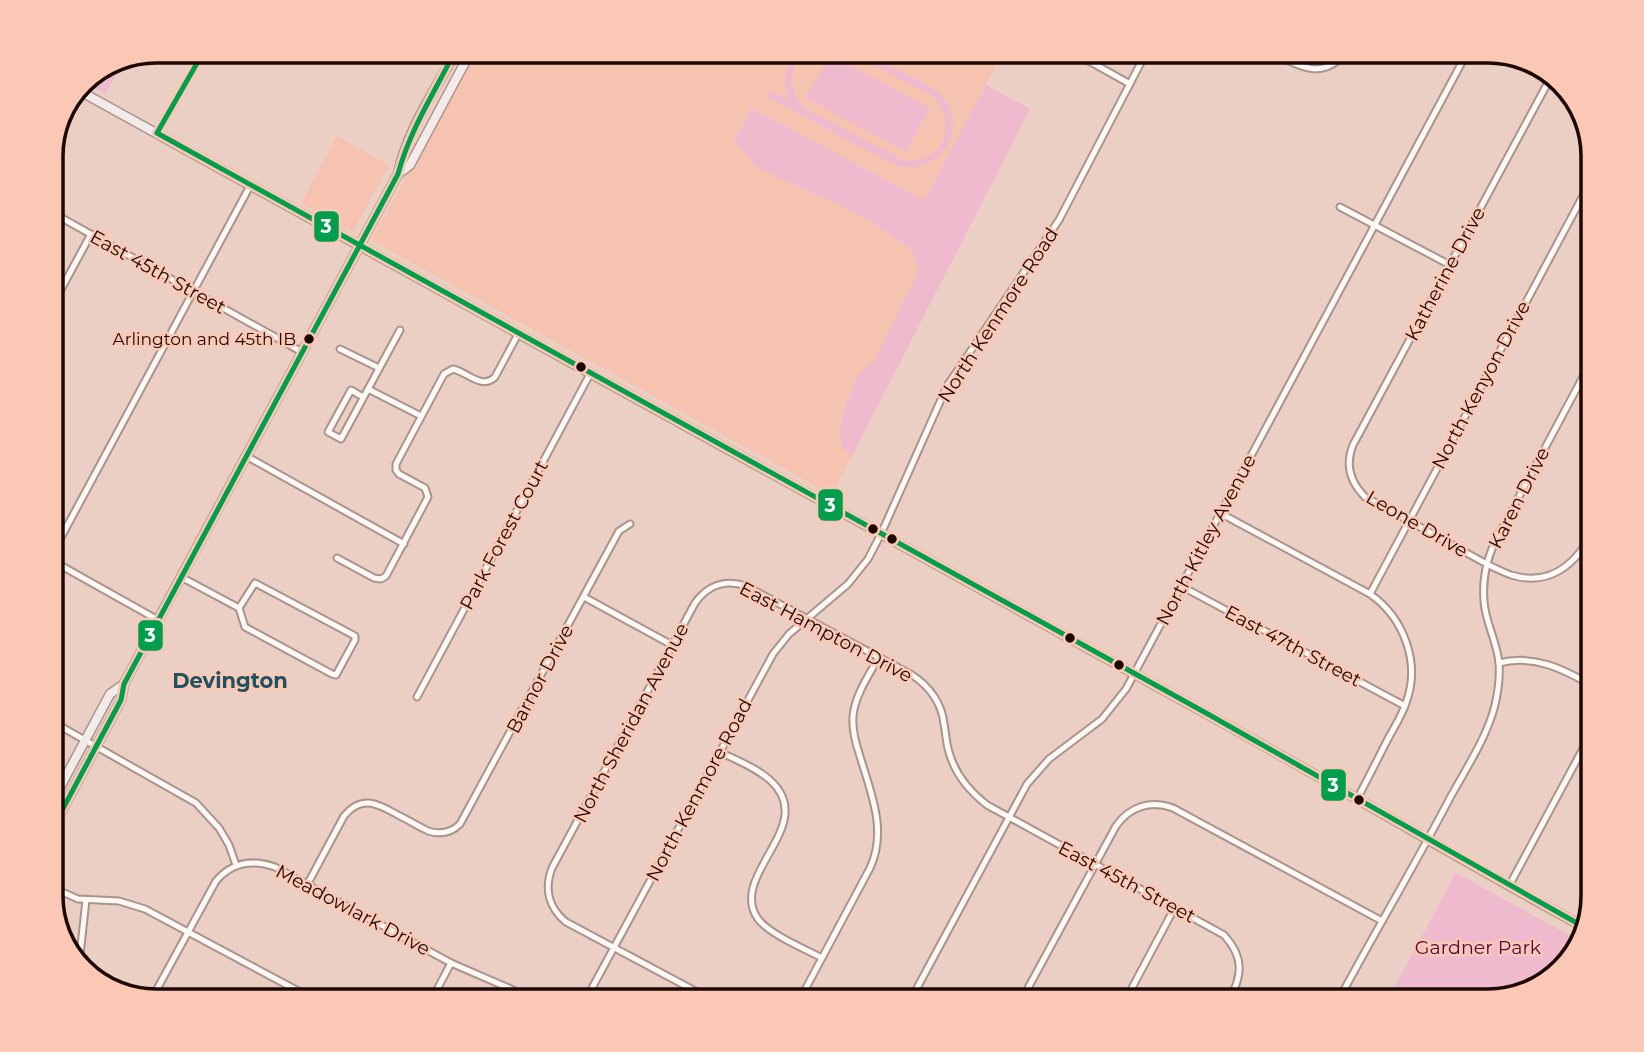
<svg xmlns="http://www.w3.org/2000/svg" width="1644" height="1052" font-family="Montserrat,sans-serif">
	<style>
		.built { fill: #f5c3af }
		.green { fill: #efbacd }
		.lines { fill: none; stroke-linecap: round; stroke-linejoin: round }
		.street-casing { stroke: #aa938a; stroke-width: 9 }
		.secondary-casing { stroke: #aa938a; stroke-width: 11 }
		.street { stroke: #fcf8f6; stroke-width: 5 }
		.secondary { stroke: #f2ebe9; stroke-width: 8 }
		.bus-1-casing { stroke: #fac8b5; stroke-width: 10 }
		.bus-1 { stroke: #019e4d; stroke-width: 5 }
		.bus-dot { fill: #1d0903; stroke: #fac8b5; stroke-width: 2.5 }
		.labels { text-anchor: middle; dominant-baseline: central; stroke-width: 5; stroke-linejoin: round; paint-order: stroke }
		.bus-label { font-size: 17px; fill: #1d0903; stroke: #fac8b5; text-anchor: end }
		.street-label { font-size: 19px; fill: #1d0903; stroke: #fac8b5 }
		.park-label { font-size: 19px; fill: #53073e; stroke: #fac8b5 }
		.neighbourhood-label { font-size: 21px; font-weight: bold; fill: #1e5161; stroke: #fac8b5 }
		.rim { fill: none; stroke: #1d0903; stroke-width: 3.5 }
		.line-badge { stroke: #fac8b5; stroke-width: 2.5 }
		.badge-label { font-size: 19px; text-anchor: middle; font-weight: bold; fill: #fff }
	</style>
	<rect width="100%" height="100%" fill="#ebcfc4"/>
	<g class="built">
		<path d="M477,51H1004L924,200L752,108L734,140L756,167L805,190L838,204L871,222L911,249L919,270L875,361L858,375L844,409L840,429L841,445L852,456L832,495L371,240Z"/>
		<path d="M337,136L389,165L353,232L301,203Z"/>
	</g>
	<g class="green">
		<path d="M797,51H808C785,68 787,94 809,111L903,160C916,162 929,159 938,148C950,133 948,111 934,98C926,91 915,87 905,82C886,71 866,61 847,51C852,51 858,50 863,51C874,55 886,64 897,69C912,77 931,84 943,97C963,120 951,159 921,166C909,169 900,166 889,162L767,97L770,90L789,100C782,82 784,66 797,51Z"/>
		<path d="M830,54L930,108L906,152L806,98Z"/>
		<path d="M122,65L105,94L83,81Z"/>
		<path d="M986,85L1030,109L852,456L841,446L840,429L844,409L858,375L875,360L919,271L911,249L871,222L838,204L805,190L756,167L734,140L751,108L924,200Z"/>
		<path d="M1456,873L1580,941L1576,954L1540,987L1489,1001H1387Z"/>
	</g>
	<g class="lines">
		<g class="street-casing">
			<g id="street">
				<path d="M1071,51L1130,84"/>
				<path d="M1271,51C1298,66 1323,82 1347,51"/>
				<path d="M1552,75L1353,445C1345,465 1350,482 1365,497C1395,513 1424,529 1454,546C1473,556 1491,568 1511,575C1550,587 1576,564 1593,532"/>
				<path d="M1549,82L1569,92"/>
				<path d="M157,133L204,51"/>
				<path d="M1340,207L1450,265"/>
				<path d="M51,212L302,352"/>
				<path d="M51,308L91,234"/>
				<path d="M340,349L379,368"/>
				<path d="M368,389L421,416"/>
				<path d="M363,397L351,390L328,432L341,439L400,330"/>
				<path d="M246,456L404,544"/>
				<path d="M1220,513L1370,594C1404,618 1421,663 1406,703C1402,715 1395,726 1389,737C1378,758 1368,779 1357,799"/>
				<path d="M51,556L250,186"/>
				<path d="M337,558L374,578L381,579L386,576L428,497L425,488L399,474L396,470V464L444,374L453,369C467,372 482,390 495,377L518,334"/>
				<path d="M51,560L158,620"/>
				<path d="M181,577L239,608"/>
				<path d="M255,583L355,636V640L336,675L332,674L245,627L239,608Z"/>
				<path d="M1181,586L1405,706"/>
				<path d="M1370,594L1593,177"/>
				<path d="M584,597L672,645"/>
				<path d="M1499,663C1534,654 1563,669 1593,686"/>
				<path d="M417,697L590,374"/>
				<path d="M51,721L196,803L219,828L229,845L236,865"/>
				<path d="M720,752C736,760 757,768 771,781C819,826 727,875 758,919C769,934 805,949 822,958"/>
				<path d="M307,885L344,816C362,794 378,804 398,815C408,820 418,826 428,831C441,835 451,833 460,824L619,531L630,524"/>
				<path d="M1509,886L1593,730"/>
				<path d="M51,887L78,899L119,901L145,909L317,1001"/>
				<path d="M80,955L86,900"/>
				<path d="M151,1000L216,881C232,862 252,859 275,867L451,963L511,989L534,1001"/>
				<path d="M431,1001L451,963"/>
				<path d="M585,1001L773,654L789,634L848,584L868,559L881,534L947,386L1059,220L1147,51"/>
				<path d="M714,1001L566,922C549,908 544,889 552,868L695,603C708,585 726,579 746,586L912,675C929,686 942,703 944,724C946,734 946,743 949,752C955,774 969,791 987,805L1224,935C1245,958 1242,976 1229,1001"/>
				<path d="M799,1001L870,868C888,830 870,791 859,753C855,741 852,729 853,716C855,695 869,675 879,657"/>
				<path d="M910,1001L1027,784L1049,759L1102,719L1126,689L1468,51"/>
				<path d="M1021,1001L1116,826C1130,806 1151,800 1173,808L1382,921"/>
				<path d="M1125,1001L1175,907"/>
				<path d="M1338,1001C1375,932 1415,865 1451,796C1467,767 1487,737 1495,705C1498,692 1500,676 1499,663C1497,641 1485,622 1484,601C1482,577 1488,554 1499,534L1593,358"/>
			</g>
		</g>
		<g class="secondary-casing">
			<g id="secondary">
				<path d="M78,90C454,299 831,506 1207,714C1334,784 1457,858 1584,927"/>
				<path d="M398,174L410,165L471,51"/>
				<path d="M51,804L110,694L124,684"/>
				<path d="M51,831L121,700L124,684L158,620L398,174C407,130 435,91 456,51"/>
			</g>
		</g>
		<use href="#street" class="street"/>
		<use href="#secondary" class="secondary"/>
		<g class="bus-1-casing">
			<g id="bus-1">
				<path d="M204,51L157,133L1206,713L1584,927"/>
				<path d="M51,831L121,700L124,684L398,174C410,129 435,92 455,51"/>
			</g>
		</g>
		<use href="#bus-1" class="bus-1"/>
	</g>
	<g class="bus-dot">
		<circle cx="309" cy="339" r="6"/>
		<circle cx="581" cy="367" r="6"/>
		<circle cx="873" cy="529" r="6"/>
		<circle cx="892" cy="539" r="6"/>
		<circle cx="1070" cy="638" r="6"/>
		<circle cx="1119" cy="665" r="6"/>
		<circle cx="1359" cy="800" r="6"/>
	</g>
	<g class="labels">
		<g class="bus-label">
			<text x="296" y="339">Arlington and 45th IB</text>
		</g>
		<g class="street-label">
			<text transform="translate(158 272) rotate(29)">East 45th Street</text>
			<text transform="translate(1445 274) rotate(-62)">Katherine Drive</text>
			<text transform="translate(998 315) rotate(-57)">North Kenmore Road</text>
			<text transform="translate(1481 385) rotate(-62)">North Kenyon Drive</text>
			<text transform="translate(1519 498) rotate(-63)">Karen Drive</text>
			<text transform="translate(1417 524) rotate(30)">Leone Drive</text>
			<text transform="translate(504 535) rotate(-62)">Park Forest Court</text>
			<text transform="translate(1206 540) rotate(-62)">North Kitley Avenue</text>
			<text transform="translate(826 632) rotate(28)">East Hampton Drive</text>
			<text transform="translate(1293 646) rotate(28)">East 47th Street</text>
			<text transform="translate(540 679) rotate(-62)">Barnor Drive</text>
			<text transform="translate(631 723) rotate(-62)">North Sheridan Avenue</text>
			<text transform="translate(699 790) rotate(-62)">North Kenmore Road</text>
			<text transform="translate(1127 882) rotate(28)">East 45th Street</text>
			<text transform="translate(353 910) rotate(28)">Meadowlark Drive</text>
		</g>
		<g class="park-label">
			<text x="1478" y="947">Gardner Park</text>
		</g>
		<g class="neighbourhood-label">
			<text x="230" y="680">Devington</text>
		</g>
	</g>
	<path d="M0 0H1644V1052H0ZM156 63H1488A93 93 0 0 1 1581 156V896A93 93 0 0 1 1488 989H156A93 93 0 0 1 63 896V156A93 93 0 0 1 156 63Z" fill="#fac8b5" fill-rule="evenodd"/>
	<path class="rim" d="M156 63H1488A93 93 0 0 1 1581 156V896A93 93 0 0 1 1488 989H156A93 93 0 0 1 63 896V156A93 93 0 0 1 156 63Z"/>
	<g class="line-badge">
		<rect x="313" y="210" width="27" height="33" rx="7" fill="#019e4d"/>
		<rect x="817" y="488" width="27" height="34" rx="7" fill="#019e4d"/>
		<rect x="137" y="619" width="27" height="33" rx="7" fill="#019e4d"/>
		<rect x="1320" y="768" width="27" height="34" rx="7" fill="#019e4d"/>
	</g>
	<g class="badge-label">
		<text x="326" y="233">3</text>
		<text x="830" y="512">3</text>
		<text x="150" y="642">3</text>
		<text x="1333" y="792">3</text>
	</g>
</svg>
